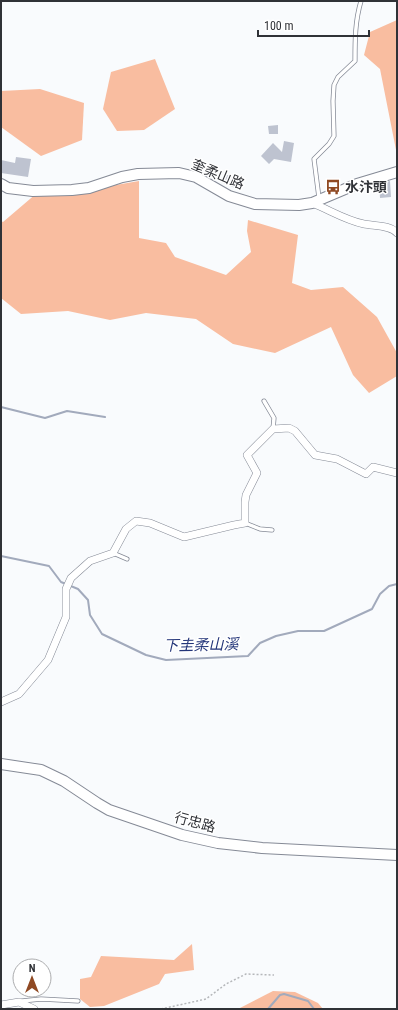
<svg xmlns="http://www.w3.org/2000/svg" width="398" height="1010" font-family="'Roboto Condensed','Noto Sans TC',sans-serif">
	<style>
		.green { fill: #f9bda0 }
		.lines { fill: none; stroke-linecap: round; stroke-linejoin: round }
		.stream { stroke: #a2aabc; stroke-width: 2 }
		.building { fill: #bec3d0 }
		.lane-casing { stroke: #858a96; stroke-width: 5 }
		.street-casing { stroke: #858a96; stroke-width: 8 }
		.secondary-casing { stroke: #858a96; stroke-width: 12 }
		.path { stroke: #b5b7ba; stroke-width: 1.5; stroke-dasharray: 2 2; stroke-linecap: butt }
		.lane { stroke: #fff; stroke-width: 3.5 }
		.street { stroke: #fff; stroke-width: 7 }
		.secondary { stroke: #fff; stroke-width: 10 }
		.labels { text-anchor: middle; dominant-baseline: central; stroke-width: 3; stroke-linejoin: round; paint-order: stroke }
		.street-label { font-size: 14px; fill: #303237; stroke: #fff }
		.poi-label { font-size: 14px; font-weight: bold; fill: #303237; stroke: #fff; text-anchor: start }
		.water-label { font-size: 15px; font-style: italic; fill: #233579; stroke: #fff }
	</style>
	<rect width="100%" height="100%" fill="#f9fbfd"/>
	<g class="green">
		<path d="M397,20V155L380,69L364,55L370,32Z"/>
		<path d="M155,59L175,109L144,130L117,131L103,109L111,72Z"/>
		<path d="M40,89L84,103L82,140L41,156L1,127V91Z"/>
		<path d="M139,181V238L166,243L175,257L226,275L251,252L247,231L248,220L298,235L292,283L311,290L343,287L377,317L397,353V376L369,393L353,375L331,327L275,353L233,344L196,319L146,313L110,320L68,311L21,314L1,298V221L3,222L37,193L75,192Z"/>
		<path d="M192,944L194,970L165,974L159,984L104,1006L90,1007L80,999V979L91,977L101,956L174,960Z"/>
		<path d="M273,991L295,992L318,1003L323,1009H238Z"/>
	</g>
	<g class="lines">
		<g class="stream">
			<path d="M1,407L45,418L67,411L105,417"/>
			<path d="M1,556L49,566L61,582L78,589L88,600L90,615L102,634L146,655L166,660L248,656L260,643L276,636L298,631H324L372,609L380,594L389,586L397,584"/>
			<path d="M268,1009L280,995L284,994L308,1001L314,1009"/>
		</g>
	</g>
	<g class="building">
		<path d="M278,125V134H269L268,126Z"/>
		<path d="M284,141L294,143L291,162L274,159L269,164L261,156L273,143L282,152Z"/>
		<path d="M16,157L31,159L28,177L1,173V160L15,163Z"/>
		<path d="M225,174L239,180L235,188L221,182Z"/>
		<path d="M390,181L391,197L380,198L379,184Z"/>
	</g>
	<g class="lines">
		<g class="lane-casing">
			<g id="lane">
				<path d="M319,198L314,159L329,144L334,136L333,101L334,85L338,77L355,61C355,40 355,21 361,1"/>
				<path d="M264,401L274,418L273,429"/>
				<path d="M245,523L260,529L272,530"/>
				<path d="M113,553L127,559"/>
				<path d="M22,1001L41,999L78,1001"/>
			</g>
		</g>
		<g class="street-casing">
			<g id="street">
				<path d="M312,203C330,210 345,220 364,224C374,226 391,225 397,233"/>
				<path d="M1,702L19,694L48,660L66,617V589L71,578L90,561L113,553L126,529L136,521L150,523L184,537L234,525L245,523V502L246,495L257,473L247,455L273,429L289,428L295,431L315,455L337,459L366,474L373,467L397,473"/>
				<path d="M1,1005L19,1002L34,1009"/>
			</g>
		</g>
		<g class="secondary-casing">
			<g id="secondary">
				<path d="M1,184L8,188L33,191L72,190L89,188L122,177L138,174L179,173L196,177L229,196L255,204L299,205L312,203L357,184L397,172"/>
				<path d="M1,764L41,770L64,781L97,803L109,810L182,835L218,843L262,848L397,855"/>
			</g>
		</g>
		<path class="path" d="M161,1009L206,999L226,984L246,974L274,975"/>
		<use href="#lane" class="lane"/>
		<use href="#street" class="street"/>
		<use href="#secondary" class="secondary"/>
	</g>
	<defs>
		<g id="bus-bare" transform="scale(1.2)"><path d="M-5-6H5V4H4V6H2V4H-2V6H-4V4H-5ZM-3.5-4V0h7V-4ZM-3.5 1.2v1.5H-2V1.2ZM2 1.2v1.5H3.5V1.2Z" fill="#8f4923" stroke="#fff" stroke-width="2.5" paint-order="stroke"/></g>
	</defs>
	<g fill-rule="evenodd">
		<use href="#bus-bare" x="333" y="187"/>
	</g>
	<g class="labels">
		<g class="street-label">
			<text transform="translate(218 174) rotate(23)">奎柔山路</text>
			<text transform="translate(195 822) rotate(15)">行忠路</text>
		</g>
		<g class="poi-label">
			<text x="345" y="187">水汴頭</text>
		</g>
		<g class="water-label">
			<text transform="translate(201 645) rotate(-1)">下圭柔山溪</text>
		</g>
	</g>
	<rect width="398" height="1010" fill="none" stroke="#303237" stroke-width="4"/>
	<g transform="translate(32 978)"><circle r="19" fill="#ffffff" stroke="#acadaf"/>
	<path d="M0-3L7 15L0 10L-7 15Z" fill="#8f4923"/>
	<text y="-6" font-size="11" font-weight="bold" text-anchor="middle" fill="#303237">N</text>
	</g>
	<path d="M258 30v6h111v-6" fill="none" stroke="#303237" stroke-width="2"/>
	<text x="264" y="30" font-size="12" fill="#303237" stroke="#ffffff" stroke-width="3" paint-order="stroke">100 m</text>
</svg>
